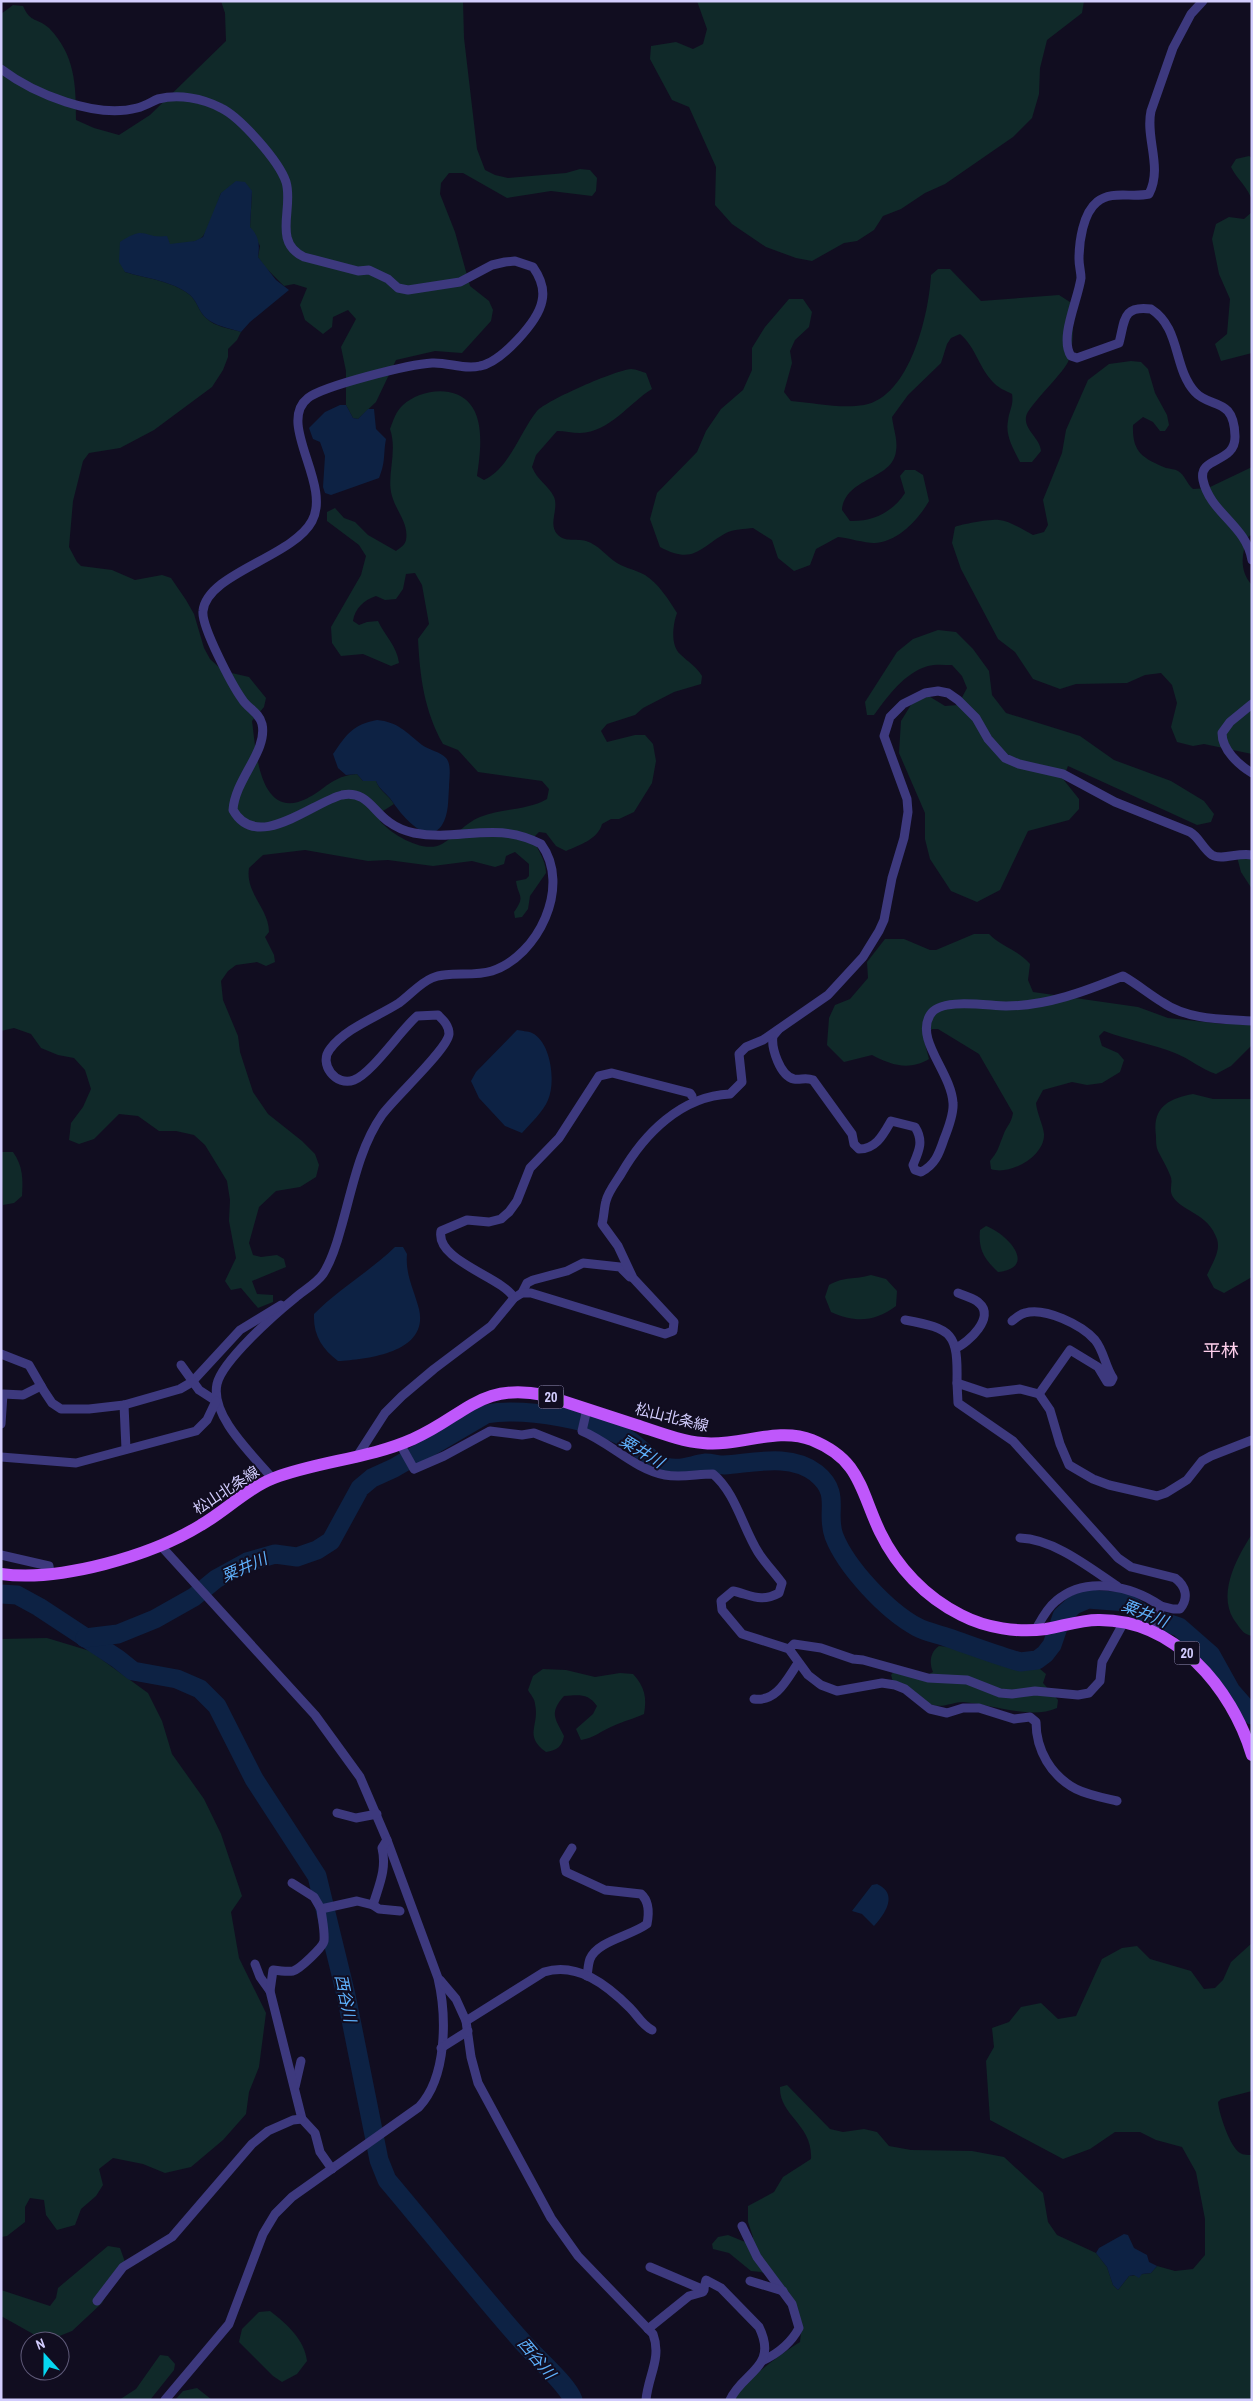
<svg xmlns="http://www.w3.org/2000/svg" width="1253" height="2401" font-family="'Archivo Narrow','Noto Sans JP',sans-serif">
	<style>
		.green { fill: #102929 }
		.water { fill: #0d2244 }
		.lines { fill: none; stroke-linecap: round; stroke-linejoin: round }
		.river { stroke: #0d2244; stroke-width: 19 }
		.street { stroke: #3d397e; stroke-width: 9 }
		.primary { stroke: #bf57fb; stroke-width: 12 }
		.labels { text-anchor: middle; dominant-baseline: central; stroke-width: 4; stroke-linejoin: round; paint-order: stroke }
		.shield { fill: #110d20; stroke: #9993bb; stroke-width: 1 }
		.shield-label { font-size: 14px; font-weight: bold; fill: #d3cdfe }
		.street-label { font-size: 15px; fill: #d3cdfe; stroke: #110d20 }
		.water-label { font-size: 16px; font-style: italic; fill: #5eb0fb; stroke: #110d20 }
		.quarter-label { font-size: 18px; fill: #fecfec; stroke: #110d20 }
	</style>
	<rect width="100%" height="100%" fill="#110d20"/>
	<g class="green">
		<path d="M221,1H463L464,38L477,149L485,170L495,175L508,178L566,173L580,169L590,170L597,178L596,191L592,196L551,191L507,198L463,173H449L441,183L440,194L455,232L470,286L489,301L493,310L491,321L462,353L435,351L396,360L376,402L358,419L353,418L346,405V371L341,347L356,319L348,310L333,317L332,327L323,334L305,320L300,305L307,288L294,284L284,286L264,266L258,257L260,246L250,227L252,191L221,193C216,206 212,224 203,236C193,250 137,243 120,242V253L125,272C145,278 173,281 190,295C197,301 199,312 206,318C215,327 229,328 241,332L237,340L228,349V357L223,370L212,387L154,430L120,448L89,453L83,461L73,501L69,547L77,562L81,566L112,570L135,580L162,575L171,578L186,600L194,614L204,648L210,659L223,671L249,677L266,698L264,707L252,721C256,750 259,821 306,799C326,789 332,776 357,774L363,781H376C380,792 389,795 394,804L383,811L380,821C392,835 424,854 442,844C456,836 465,823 480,817C502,808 526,811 547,799L549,789L542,781L478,772L458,750L443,744C424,710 420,677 418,639L429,624L422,585L415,573L406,574L403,589L396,599L385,600L376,596C364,600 355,608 353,621L359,625L367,622L378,621C385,636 397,646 399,663L391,666L363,654L341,656L332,643L331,627L361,575L366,556L359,545L327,521V512L335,508L344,518L355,522L368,535L396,551C400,548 405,545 406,540C409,523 396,511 392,496C386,476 398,452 390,429C393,421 396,411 403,405C419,390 454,384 470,404C485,422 480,455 477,476L484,480C509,469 520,432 537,411C547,400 616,370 631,369C636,369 642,372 646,373L652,389C629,403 610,432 580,433C572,433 565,431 557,431L536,455L532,467C537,480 549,486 554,497C559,509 548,524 557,534C565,543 576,538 586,541C599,545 606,556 617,563C625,568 636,570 645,575C658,583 669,600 677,613C673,624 670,645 680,654C688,662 696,666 702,676L701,684L674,692L643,708L635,715L607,724L601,731L607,742L635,735H645L653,744L656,761L652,783L634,812L619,819H611L602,824C598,839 580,845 566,851L556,846L546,833L539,832L535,836C534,848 546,857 546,873L530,896L528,909L522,917L515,918L514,912C526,895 518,897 516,881L526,879L529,876V864L515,852L506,856L504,864L495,867L472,861L433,866L388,860L368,861L305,850L263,855L249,868C245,893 269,909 269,932L265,937L274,955L275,962L266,966L257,962L236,965L228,971L221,981L223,1000L238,1036L240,1052L253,1092L268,1114L302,1141L315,1154L319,1165L316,1177L300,1187L276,1191L259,1207L249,1243L253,1255L261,1257L277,1255L284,1259L286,1267L252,1281L257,1294L273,1295V1302L258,1308L241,1288L231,1290L225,1281L236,1258L229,1221L230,1200L227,1181L205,1145L194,1135L176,1131H159L138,1116L119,1114L94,1139L79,1144L69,1140L71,1123L83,1107L91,1089L85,1070L74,1058L58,1055L41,1048L31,1034L14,1028L1,1031V14L13,5L23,6C31,24 37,17 49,28C75,55 76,84 76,120L94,128L119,135L150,115L226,41L225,13Z"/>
		<path d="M697,1H1084L1082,13L1047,40L1040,68L1039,94L1032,118L1013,137L945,184L925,193L901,209L883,216L874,230L857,241L844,243L812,261L796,258L766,247L732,224L715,205L716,167L689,107L672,100L650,59L651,46L676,42L693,49L703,44L707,29Z"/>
		<path d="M1249,156L1252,158V201C1249,188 1236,178 1231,167L1236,159Z"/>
		<path d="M1252,212V353L1221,361L1215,344L1227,334L1230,299L1219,274L1212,239L1216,224L1229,217L1244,219Z"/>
		<path d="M938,269H950L981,301L1059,295L1073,304C1072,321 1075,346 1068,362C1061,376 1027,407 1026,417C1024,430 1040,438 1041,451L1032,462H1020C1014,450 1005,436 1008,421C1009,411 1014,405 1012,394C1006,391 999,388 995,384C979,369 976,347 960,334L951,338L947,344L941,363L908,395L892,417C893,427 898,440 896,451C893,480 845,477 842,510L850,521C872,522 893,512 905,493L900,476L905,470H915L923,475L929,501C918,520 898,542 874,543C865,543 848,538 838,537L816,549L810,565L794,571L778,558L772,540L753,528C745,529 733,529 726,533C699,548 694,565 660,547L650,519L657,493L697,452L706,431L721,409L743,390L752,370V348L765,327L789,299H803L812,312L809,327L795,340L790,351L792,363L784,392L791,401C815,403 841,409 864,405C910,397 929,314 931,275Z"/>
		<path d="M1131,361L1141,362L1148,369L1155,393L1167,415L1169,425L1165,431H1160L1153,422L1143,417L1133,425C1132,452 1142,458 1166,468C1170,469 1175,469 1178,471C1185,475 1187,484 1193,489L1208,488L1252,467V535L1249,536C1241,552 1239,571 1252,585V754L1204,744L1193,746L1177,742L1171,727L1177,703L1172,685L1161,673L1145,675L1127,683L1076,684L1060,689L1033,679L1015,652L998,639L961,569L952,543L955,527C963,524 991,519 999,520C1010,521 1023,530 1033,535L1044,532L1048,525L1043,500L1062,453L1066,430L1088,380L1109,364Z"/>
		<path d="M938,630L956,632L973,649L989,671L992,695L1006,713L1080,736L1114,760L1171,781L1204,801L1214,814L1211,822L1197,825L1068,766L1063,779L1079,799V809L1069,820L1028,831L1000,890L977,902L951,891L930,859L925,839V813L899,753L901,721L914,700L927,695L945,706L958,705L967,688L962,676L952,665C944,665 935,664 928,666C904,673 888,696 874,715H867L865,702L897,652L913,639Z"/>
		<path d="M1237,857H1252V889L1241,872Z"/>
		<path d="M974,934H989C1002,947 1018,950 1030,964L1028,980L1033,992L1138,1007L1168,1018L1223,1024L1250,1023L1252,1045L1231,1066L1216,1074C1201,1069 1190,1059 1175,1053C1152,1044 1128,1040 1104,1031L1099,1036L1102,1046L1118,1053L1124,1060L1120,1072L1102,1083L1087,1085L1072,1082L1043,1090L1036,1103C1037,1114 1043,1124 1044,1134C1045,1156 1010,1176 991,1169L990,1161C999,1150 998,1148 1003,1136C1006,1126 1011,1125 1013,1113L979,1054L938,1029H932L924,1040L929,1059C909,1071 891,1065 872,1055L844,1062L827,1045L829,1018L835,1005L850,999L868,978L867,962L885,939H904L930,950H936Z"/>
		<path d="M1193,1094L1213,1099H1252V1277L1224,1293L1214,1288L1207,1275C1212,1264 1221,1251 1217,1239C1208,1213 1183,1212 1173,1197C1168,1189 1174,1183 1170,1175C1167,1167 1162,1159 1158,1151C1156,1147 1156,1141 1156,1136C1152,1107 1168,1099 1193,1094Z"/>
		<path d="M1,1152H13C23,1166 23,1179 22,1196L14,1203L3,1205Z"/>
		<path d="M986,1226C1008,1234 1038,1268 998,1272C984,1259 978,1249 980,1230Z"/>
		<path d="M871,1275L886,1279L897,1291L896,1306C874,1322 856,1323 831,1312L825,1297L829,1285C845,1276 854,1280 871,1275Z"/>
		<path d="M1252,1534V1636C1244,1634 1242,1631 1237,1624C1215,1597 1236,1559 1252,1534Z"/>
		<path d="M47,1638L90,1651L148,1693L162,1721L172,1754L204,1799L221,1834L242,1896L231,1912L239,1958L266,2013L259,2067L249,2092L246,2114L223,2140L191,2167L165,2173L143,2164L113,2158L99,2169L103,2185L96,2196L81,2209L75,2225L57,2230L46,2215L44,2200L30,2198L25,2207V2222L7,2236L1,2237V1639Z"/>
		<path d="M939,1646L958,1648L992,1662L1040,1669L1046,1674L1043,1683L1058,1700L1057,1708C1031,1720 991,1704 963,1702C953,1702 944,1708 933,1705C927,1703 897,1687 893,1682C892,1680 892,1677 891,1675L896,1669L927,1675L933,1672C929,1663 930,1652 939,1646Z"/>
		<path d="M543,1669L566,1670L595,1677L620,1673L633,1674C645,1687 647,1698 644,1714C633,1719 624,1721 613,1726C601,1731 594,1738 581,1740L576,1729L593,1714L597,1706C588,1693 579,1695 564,1696C549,1713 555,1718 564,1736C562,1747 557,1750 546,1752C523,1735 540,1726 535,1704C535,1699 530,1694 528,1690L533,1676Z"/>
		<path d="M1252,1943V2091L1221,2099L1218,2102C1219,2114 1230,2147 1240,2153C1243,2155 1248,2155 1252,2155V2400H734C739,2384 785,2351 800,2342L802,2323L793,2301L780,2281L761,2272L751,2271L729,2253L713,2249L712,2244L718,2237L728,2235L750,2244L753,2237L748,2222V2206L774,2192L783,2177L811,2159C813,2124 779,2116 780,2087L787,2085L830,2129L843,2132L864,2129L877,2132L889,2146L911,2150L972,2151L1004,2157L1043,2193L1048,2222L1057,2235L1096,2253L1107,2267L1113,2285L1118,2290L1129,2276L1151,2273L1157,2266L1175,2271L1193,2269L1205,2255V2219L1196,2172L1182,2147L1156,2140L1140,2132H1115L1090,2149L1063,2159L990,2120L986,2061L994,2047L992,2028L1009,2022L1021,2007L1041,2003L1058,2019L1076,2016L1102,1959L1122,1948L1137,1946L1150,1959L1191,1971L1204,1989L1215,1988L1223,1980L1231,1962Z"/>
		<path d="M108,2246L120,2248L125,2262L102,2303L72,2331L57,2337L35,2335L1,2316V2290L50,2306L56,2298L58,2288Z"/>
		<path d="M270,2311C287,2324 304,2339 307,2361L297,2374L282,2382L273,2376L239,2342L242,2329L259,2312Z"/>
		<path d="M160,2355L168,2356L175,2364L174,2370L150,2400H119L136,2389Z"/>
		<path d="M197,2388L212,2400H175L183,2391Z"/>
	</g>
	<g class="water">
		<path d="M236,181L245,182L252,191L250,227C259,236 260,244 258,257L276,280L289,290L250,322L241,332C229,328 215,326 206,318C199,312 197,301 190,295C173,281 145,278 125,272L119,262L120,242C147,224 142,239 167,236L170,244L195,241L203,237L221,193Z"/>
		<path d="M340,405H346L353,418L358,419L368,409H374L376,429L386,439C383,455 386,461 379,478L331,495L325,493L323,487L325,456L320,442L313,439L309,428L325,412Z"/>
		<path d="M377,720C398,722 406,732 422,745C429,750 441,752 446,758C452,765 449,778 449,788C448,800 449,814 442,825C427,848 400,813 392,801C387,793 380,791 376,781H363L357,774L346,775L338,768L333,754C347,734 352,725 377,720Z"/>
		<path d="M517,1030C521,1031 528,1031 532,1033C551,1042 556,1082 548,1100C543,1112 531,1123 522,1133L505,1126L479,1098L471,1081L476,1072Z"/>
		<path d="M395,1247H403L407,1254C405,1274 414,1290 419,1309C429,1352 369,1359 338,1361C322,1349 313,1335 314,1314C339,1289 369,1272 395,1247Z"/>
		<path d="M877,1884C899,1894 885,1914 874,1926L862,1914L852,1911L872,1885Z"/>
		<path d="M1124,2234L1128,2235L1134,2248L1147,2255L1149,2262L1157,2266L1151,2273L1142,2274L1139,2278L1134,2275L1129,2276L1118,2290L1113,2285L1107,2267L1096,2253L1099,2248Z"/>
	</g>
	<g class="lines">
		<g class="river">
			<path d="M1,1594L17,1595L39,1607L118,1659L133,1671L177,1679L200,1689L217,1706L254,1779L317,1876L346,1995L379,2160L387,2180C432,2233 474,2287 520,2339C533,2355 567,2383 573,2400"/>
			<path d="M85,1638L118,1634L155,1619L194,1597L216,1579L247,1562L275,1554L297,1557L317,1550L331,1541L360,1488L372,1478L394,1468L486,1414C525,1407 599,1420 632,1442C642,1449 653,1464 665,1467C681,1471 691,1465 706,1463C712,1463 718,1465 724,1465C754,1463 790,1453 816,1473C842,1494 825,1512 834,1536C846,1567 887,1611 917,1627C926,1632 938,1634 949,1638C972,1646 996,1655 1020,1662L1037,1660L1045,1654L1052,1645L1062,1616L1074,1605L1088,1599L1126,1602L1146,1616L1179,1627L1211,1655L1231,1691L1252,1715"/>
		</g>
		<g class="street">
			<path d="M1203,1L1191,14L1173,48L1151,111C1145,138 1163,167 1149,194C1132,198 1111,190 1097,202C1083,213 1079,242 1079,259C1079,266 1081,272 1081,278C1078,300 1059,338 1071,356L1077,358L1119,343C1125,321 1122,305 1151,309C1181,328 1173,368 1195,392C1210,409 1234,396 1235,436C1236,464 1198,456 1203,480C1210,513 1246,525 1252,560"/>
			<path d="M1,69C34,94 96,119 137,108C145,106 151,102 158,99C179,94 202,98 221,108C240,117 279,161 286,182C294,208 272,242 304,257L358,271L369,270L388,279L398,288L408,290L460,282L492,265L505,262L515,261L533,267C540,277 545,288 542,301C538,322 501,362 480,366C464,370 448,362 432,363C410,364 323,386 308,398C276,423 332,484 312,521C293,557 207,573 203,611C201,626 232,685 242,699C248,709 259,712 262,724C268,751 235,779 233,810C257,853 313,802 342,795C366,790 373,811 389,822C397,828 405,831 414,833C459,842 495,820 541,844C572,886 538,956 492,971C473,977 448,971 432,978C420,983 410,995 399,1003C377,1017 346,1028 330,1049C318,1064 336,1087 354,1080C372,1073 400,1031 417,1016L438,1015C443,1020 449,1025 449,1034C448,1049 394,1098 382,1115C359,1148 352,1190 341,1228C337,1243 332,1260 323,1274C317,1283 303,1291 295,1298C275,1314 222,1361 217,1384C210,1416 253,1455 273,1479"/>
			<path d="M1252,704L1230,722L1222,733C1222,750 1239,765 1252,773"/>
			<path d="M778,1030L773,1036C771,1048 780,1076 794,1079C801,1080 806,1077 813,1080L852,1134L854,1144L859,1149C876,1149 883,1135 891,1121L915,1127C924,1141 919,1151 913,1165L915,1170L921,1172C935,1165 939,1154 944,1139C948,1129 954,1114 953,1103C951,1072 915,1040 930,1015C940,997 988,1006 1006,1006C1047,1006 1086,991 1123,976C1137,984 1149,994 1162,1002C1188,1020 1221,1019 1252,1021"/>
			<path d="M522,1293L527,1283L533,1280L567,1271L583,1263L620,1267L630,1277"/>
			<path d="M514,1298C503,1277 435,1261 441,1231L467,1220L489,1222L501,1219L509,1212L517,1201L530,1168L559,1138L599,1076L612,1073L690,1093L692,1096"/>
			<path d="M905,1320C953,1329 958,1333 957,1383"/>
			<path d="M1012,1321C1016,1318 1020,1314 1025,1313C1045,1307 1082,1325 1095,1340C1104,1351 1105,1366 1113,1378L1111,1382H1107L1098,1367L1070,1350L1039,1394"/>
			<path d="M956,1348C968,1343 996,1317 979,1303C974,1298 964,1296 958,1293"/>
			<path d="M1,1354L29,1365L44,1391L52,1403L61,1409H89L124,1405L180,1389L192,1382L240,1330L281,1305"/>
			<path d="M181,1365L199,1390L216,1401"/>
			<path d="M124,1405L126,1449"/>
			<path d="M587,1409L582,1431C611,1443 634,1469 665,1475C681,1478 697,1474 713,1474C735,1492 743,1528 758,1552C765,1563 774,1572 782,1583L779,1593C761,1603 751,1595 733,1591L721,1601L722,1610L742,1634L789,1649L808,1675L821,1685L837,1691L882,1683L895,1685L905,1689L930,1709L947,1713L963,1708H979L1014,1719L1030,1717L1036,1722C1036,1750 1051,1776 1076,1789C1088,1795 1104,1798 1117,1801"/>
			<path d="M1,1424L3,1394L23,1395L41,1386"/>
			<path d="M400,1444L414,1469L444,1456L490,1431L522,1435L534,1433L567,1446"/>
			<path d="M1,1457L76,1463L196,1431L207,1420L216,1401"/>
			<path d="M356,1458L385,1413L402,1396L434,1369L491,1326L514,1298L522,1293H531L665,1334L673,1331L674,1322L633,1278L618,1246L602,1224C604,1217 604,1208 606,1201C608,1192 616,1182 621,1174C644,1134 681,1096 730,1094L742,1082L739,1054L746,1047L763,1040L828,995L863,957L879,931L884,920L892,878L904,838L908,812L907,799L884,736L890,717L903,704L925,693L938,691L948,693L958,700L976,718L988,739L1005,758L1019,764L1063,774L1115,802L1190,832C1199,837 1203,849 1212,855C1222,861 1238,852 1252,855"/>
			<path d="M1020,1538C1054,1539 1090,1568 1117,1586"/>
			<path d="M161,1546L315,1715L360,1777L387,1840L438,1978C447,2017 447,2077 419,2107L292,2197L275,2214L263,2234L229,2324L165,2400"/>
			<path d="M1,1555L49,1566L50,1574"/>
			<path d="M1036,1629C1041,1620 1047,1608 1056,1601C1086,1575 1132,1586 1161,1606"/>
			<path d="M1153,1632L1161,1606L1173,1609H1180C1189,1598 1186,1586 1175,1578L1131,1567L1118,1558L1013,1441L958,1403L957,1383L987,1393L1020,1389L1039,1394L1050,1410L1060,1444L1069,1465L1093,1479L1109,1485L1157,1496L1166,1493L1187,1480L1202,1461L1211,1456L1252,1440"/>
			<path d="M789,1649L794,1644L821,1648L853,1659L863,1660L928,1678L967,1680L1000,1693L1012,1694L1035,1691L1078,1695L1089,1693L1100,1681L1102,1662L1124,1622"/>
			<path d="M754,1699C777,1702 787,1679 798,1663"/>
			<path d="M337,1813L356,1818L377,1814"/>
			<path d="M572,1848L564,1861L566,1872L605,1890L641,1894C649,1901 649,1914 647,1924C631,1936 597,1941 590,1959C588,1964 588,1971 587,1976"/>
			<path d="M292,1883L314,1897L321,1909"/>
			<path d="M373,1905L379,1909L400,1911"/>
			<path d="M255,1964L260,1977L270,1991"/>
			<path d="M440,1980L456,1999L466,2021L471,2057L478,2083L551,2218L578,2256L653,2334C662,2358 648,2376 646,2400"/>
			<path d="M466,2021L544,1972C578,1962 607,1985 630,2008C638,2016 642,2025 652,2030"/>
			<path d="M441,2048L468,2031"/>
			<path d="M295,2087L301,2061"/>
			<path d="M332,2169L320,2152L315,2133L302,2119L270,1991L273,1970C280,1971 287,1972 293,1971C300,1969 323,1947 324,1941C325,1931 322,1919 321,1909L357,1901L373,1905C379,1885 387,1869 382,1848L387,1840"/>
			<path d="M742,2226L757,2257L792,2304L799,2328C791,2343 777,2354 762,2361"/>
			<path d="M650,2267L704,2290"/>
			<path d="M750,2281L783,2291"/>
			<path d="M97,2301L123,2267L172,2237L252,2144L268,2131L293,2120L302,2119"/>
			<path d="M648,2329L689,2296L703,2292L706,2280L721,2288L759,2327C779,2368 742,2372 730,2400"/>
		</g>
		<path class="primary" d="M1,1574C60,1582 151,1556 201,1525C225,1511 248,1488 274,1478C319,1461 368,1459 413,1439C465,1416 480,1382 544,1395C575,1405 605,1415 636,1425C658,1432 680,1441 703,1443C739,1447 777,1426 812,1440C861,1460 860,1490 880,1532C897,1567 925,1597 961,1615C986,1628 1018,1633 1046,1629C1063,1626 1081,1620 1098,1620C1174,1619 1232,1688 1252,1755"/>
	</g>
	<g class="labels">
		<g class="shield">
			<rect x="538.5" y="1385.5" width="25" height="23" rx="4"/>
			<rect x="1174.5" y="1641.5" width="25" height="23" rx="4"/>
		</g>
		<g class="shield-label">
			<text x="551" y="1397">20</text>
			<text x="1187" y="1653">20</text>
		</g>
		<g class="street-label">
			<text transform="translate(672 1417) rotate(14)">松山北条線</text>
			<text transform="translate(226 1490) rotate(-33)">松山北条線</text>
		</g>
		<g class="water-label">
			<text transform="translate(642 1451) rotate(31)">粟井川</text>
			<text transform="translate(244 1567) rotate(-24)">粟井川</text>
			<text transform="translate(1145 1613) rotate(22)">粟井川</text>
			<text transform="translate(346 1998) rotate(78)">西谷川</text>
			<text transform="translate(537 2358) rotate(50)">西谷川</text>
		</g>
		<g class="quarter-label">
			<text x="1221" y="1350">平林</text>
		</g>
	</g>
	<rect width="1253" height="2401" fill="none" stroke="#d3cdfe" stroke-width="5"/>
	<g transform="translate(45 2356) rotate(339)"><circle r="24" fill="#110d20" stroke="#5f5a79"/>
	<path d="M0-4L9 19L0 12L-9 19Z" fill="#06d7f1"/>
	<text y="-8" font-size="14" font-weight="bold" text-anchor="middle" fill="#d3cdfe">N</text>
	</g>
</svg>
